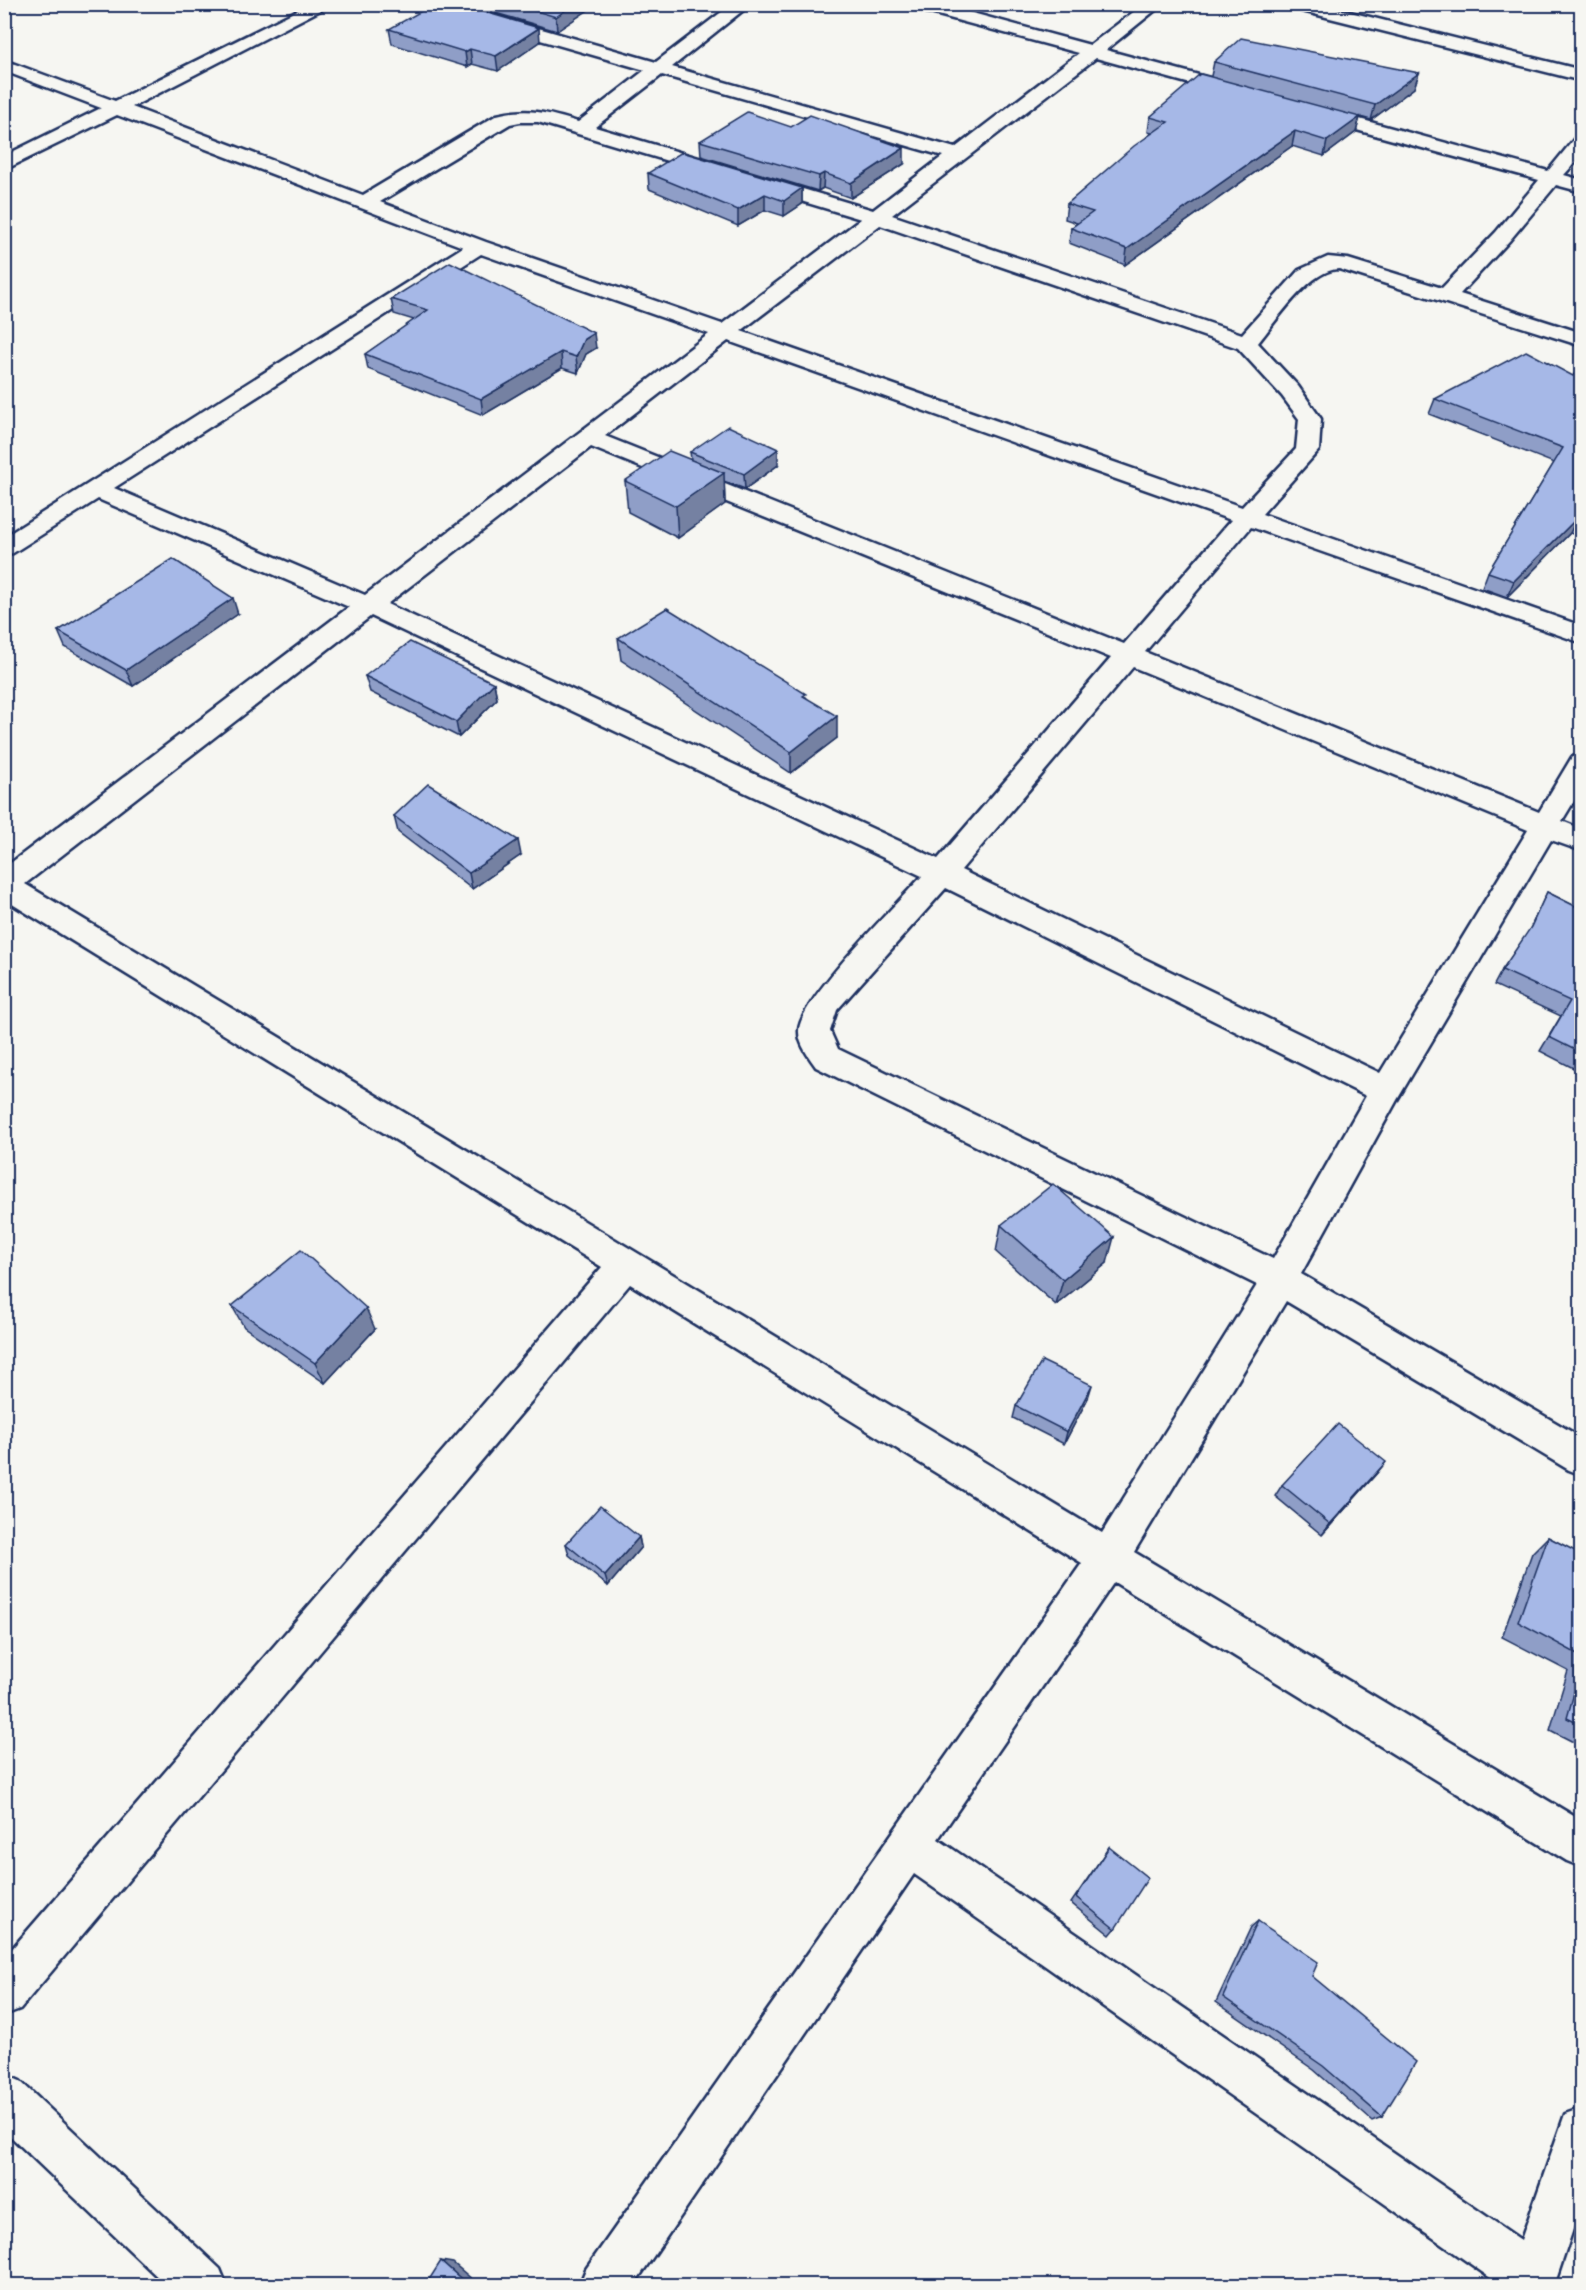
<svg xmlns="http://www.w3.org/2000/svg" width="1586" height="2290" font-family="'Shantell Sans',sans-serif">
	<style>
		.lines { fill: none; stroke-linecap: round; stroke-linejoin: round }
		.minor-casing { stroke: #1b2f5e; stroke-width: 5 }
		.minor { fill: #f6f6f2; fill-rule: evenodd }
		.wall { fill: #8f9ec7; stroke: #1b2f5e; stroke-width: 1.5 }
		.shaded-wall { fill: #7481a2; stroke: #1b2f5e; stroke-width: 1.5 }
		.building { fill: #a6b8e7; stroke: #1b2f5e; stroke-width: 1.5 }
	</style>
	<rect width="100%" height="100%" fill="#f6f6f2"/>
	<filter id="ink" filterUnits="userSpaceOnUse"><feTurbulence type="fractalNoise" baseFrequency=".0167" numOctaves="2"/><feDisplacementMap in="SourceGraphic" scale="12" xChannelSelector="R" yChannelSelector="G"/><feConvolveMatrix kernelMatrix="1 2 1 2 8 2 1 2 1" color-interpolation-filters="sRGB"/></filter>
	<g filter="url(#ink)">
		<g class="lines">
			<g class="minor-casing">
				<g id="minor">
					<path d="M310,4H332L132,107L363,195L497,115C529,107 547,113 578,122L645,70L429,8L427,4H455L656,62L732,4H751L672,67L955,148L1079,53L912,8L910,4H939L1090,45L1144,4H1163L1106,50L1243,87L1246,91L1243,95H1231L1096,58L892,215L1242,334L1299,270L1328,257L1348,259L1442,288L1496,232L1539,180L1309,117L1307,113L1309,109H1323L1548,171L1575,138L1582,136V155L1564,175L1582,180V192L1556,185L1510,240L1460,294L1582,333V346L1339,269C1310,269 1276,321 1258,343L1298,386L1321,419L1319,450L1262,514L1582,626V643L1251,527L1145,652L1539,812L1572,757L1582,755V788L1562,821L1582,829V851L1551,840L1397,1100L1301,1274L1582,1438V1475L1569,1470L1286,1301L1134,1552L1582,1821V1867L1567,1861L1114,1582L938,1839L1521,2240L1565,2114L1582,2108V2202L1554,2286H1502L914,1874L633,2286H579L586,2269L1082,1563L630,1284L20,2009L4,2015V1958L602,1267L4,899V868L349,607L98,499L13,553L4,555V537L463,247L117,115L4,170V156L101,108L4,71V60L115,101ZM662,75L943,156L873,210L595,127ZM520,122H538L861,219L722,324L486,242L380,202L510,124ZM880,225L1238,348L1282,396L1299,419L1296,449L1242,507L741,331ZM481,254L709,334L365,595L114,488ZM728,341L1231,520L1124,644L605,436ZM591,447L1111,658L938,859L387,604ZM371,616L922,876C897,904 801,998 799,1030C798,1043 809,1057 816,1067L1257,1285L1102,1533L25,884ZM1133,667L1528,830L1380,1073L961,870ZM946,888L1366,1096L1273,1259L838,1049L830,1031L837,1010Z"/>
					<path d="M1288,4H1318L1582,70V81L1290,8Z"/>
					<path d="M4,2074L20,2081L220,2269L227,2286H167L4,2130Z"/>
				</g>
			</g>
			<use href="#minor" class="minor"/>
		</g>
		<g class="wall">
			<path d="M465,4H597L557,31Z"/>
			<path d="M389,29L540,42L498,71L472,64L467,67L392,44Z"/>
			<path d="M1214,62L1419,73L1414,88L1371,120L1360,117L1356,132L1324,156L1292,146L1125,265L1069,243L1071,228L1077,223L1065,219L1067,204L1152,133L1148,132L1150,117L1211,76Z"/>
			<path d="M700,141L904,164L851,198L823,188L818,191L701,156Z"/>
			<path d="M648,173L802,188V204L784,216L765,210L738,226L649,189Z"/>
			<path d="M391,299L596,348L586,354L578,373L562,368L483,415L368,369L365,354L414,320L394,314Z"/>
			<path d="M1581,365V537L1570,533L1507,597L1482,588L1488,572L1554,463L1429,414L1435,399L1573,376Z"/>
			<path d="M690,452L778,465L745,489L724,481L725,504L678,538L628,512L625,481L691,459Z"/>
			<path d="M238,614L133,686L65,647L58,631Z"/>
			<path d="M618,638L806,697L837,738L791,773L621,660Z"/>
			<path d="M365,676L494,683L497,699L459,737L370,692Z"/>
			<path d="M394,816L521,855L472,889L398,832Z"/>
			<path d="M1547,892L1581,909V1072L1540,1051L1561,1016L1494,985L1502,970L1528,933Z"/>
			<path d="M1001,1225L1107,1263L1056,1305L996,1252Z"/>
			<path d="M232,1306L375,1329L325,1383L244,1327Z"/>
			<path d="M1088,1398L1064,1444L1013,1418L1016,1406Z"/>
			<path d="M1377,1473L1322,1535L1275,1496L1282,1485Z"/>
			<path d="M639,1537L641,1547L608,1586L569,1555L566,1544Z"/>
			<path d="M1548,1537L1576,1552L1581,1540V1746L1550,1730L1568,1671L1502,1637L1532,1553Z"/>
			<path d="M1109,1847L1115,1929L1110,1935L1071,1903Z"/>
			<path d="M1258,1921L1312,1976L1382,2117L1372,2121L1314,2070L1216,2002L1251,1927Z"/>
		</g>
		<g class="shaded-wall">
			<path d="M574,4H597L557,31L556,17Z"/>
			<path d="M539,28L540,42L498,71L496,56Z"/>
			<path d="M470,49L472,64L467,67L465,52Z"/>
			<path d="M1419,73L1414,88L1371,120L1375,105Z"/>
			<path d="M1360,117L1356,132L1324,156L1327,141Z"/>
			<path d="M1295,131L1292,146L1125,265L1127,249Z"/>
			<path d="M904,148V164L851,198V183Z"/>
			<path d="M824,173L823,188L818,191L819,176Z"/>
			<path d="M802,188V204L784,216V201Z"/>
			<path d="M765,194V210L738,226V210Z"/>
			<path d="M594,333L596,348L586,354L578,373L576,357L584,339Z"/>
			<path d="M561,352L562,368L483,415L481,399Z"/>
			<path d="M778,449V465L745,489L744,474Z"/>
			<path d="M724,473L725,504L678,538L676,506Z"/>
			<path d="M1577,518L1570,533L1507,597L1514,581Z"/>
			<path d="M233,598L238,614L133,686L126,670Z"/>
			<path d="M494,683L497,699L459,737L456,722Z"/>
			<path d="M837,716V738L791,773V752Z"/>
			<path d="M518,840L521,855L472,889L469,873Z"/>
			<path d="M1114,1237L1107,1263L1056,1305L1063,1280Z"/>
			<path d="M366,1308L375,1329L325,1383L315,1363Z"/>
			<path d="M1092,1385L1088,1398L1064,1444L1067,1432Z"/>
			<path d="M1386,1462L1377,1473L1322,1535L1330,1524Z"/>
			<path d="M639,1537L641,1547L608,1586L605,1576Z"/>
			<path d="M441,2261L453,2263L480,2286H469Z"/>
		</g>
		<g class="building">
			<path d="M434,4H457L539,28L496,56L470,49L465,52L389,29Z"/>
			<path d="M513,4H574L556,17Z"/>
			<path d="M1241,38L1419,73L1375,105L1214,62Z"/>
			<path d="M1200,74L1360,117L1327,141L1295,131L1127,249L1071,228L1093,212L1067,204L1134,146L1168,122L1150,117Z"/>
			<path d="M747,112L791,127L810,115L904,148L851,183L824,173L819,176L700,141Z"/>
			<path d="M682,152L802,188L784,201L765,194L738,210L648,173Z"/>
			<path d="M450,262L594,333L584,339L576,357L561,352L481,399L365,354L428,310L391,299Z"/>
			<path d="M1526,351L1573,376L1581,365V519L1577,518L1514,581L1488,572L1563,448L1435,399Z"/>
			<path d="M728,426L778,449L744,474L690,452Z"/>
			<path d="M669,451L724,473L676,506L625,481Z"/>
			<path d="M173,559L233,598L126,670L58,631Z"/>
			<path d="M667,608L806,694L803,696L837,716L791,752L618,638Z"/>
			<path d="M410,642L494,683L456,722L365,676Z"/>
			<path d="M428,784L518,840L469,873L394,816Z"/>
			<path d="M1547,892L1581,909V1053L1549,1037L1570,1001L1502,970L1531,927Z"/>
			<path d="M1053,1184L1114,1237L1063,1280L1001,1225Z"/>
			<path d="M301,1250L366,1308L315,1363L232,1306Z"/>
			<path d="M1042,1361L1092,1385L1067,1432L1016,1406Z"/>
			<path d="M1338,1424L1386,1462L1330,1524L1282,1485Z"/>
			<path d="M600,1506L639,1537L605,1576L566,1544Z"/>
			<path d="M1548,1537L1581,1554V1656L1518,1622Z"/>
			<path d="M1581,1668V1725L1567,1718Z"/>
			<path d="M1109,1847L1148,1878L1115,1929L1076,1897Z"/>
			<path d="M1258,1921L1318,1962L1312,1976L1416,2062L1382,2117L1323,2066L1223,1997Z"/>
			<path d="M441,2261L469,2286H425Z"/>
		</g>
	</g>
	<rect width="1586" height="2290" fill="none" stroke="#f6f6f2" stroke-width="24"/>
	<rect x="12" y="12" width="1562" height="2266" fill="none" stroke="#1b2f5e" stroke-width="2" filter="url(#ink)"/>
</svg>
